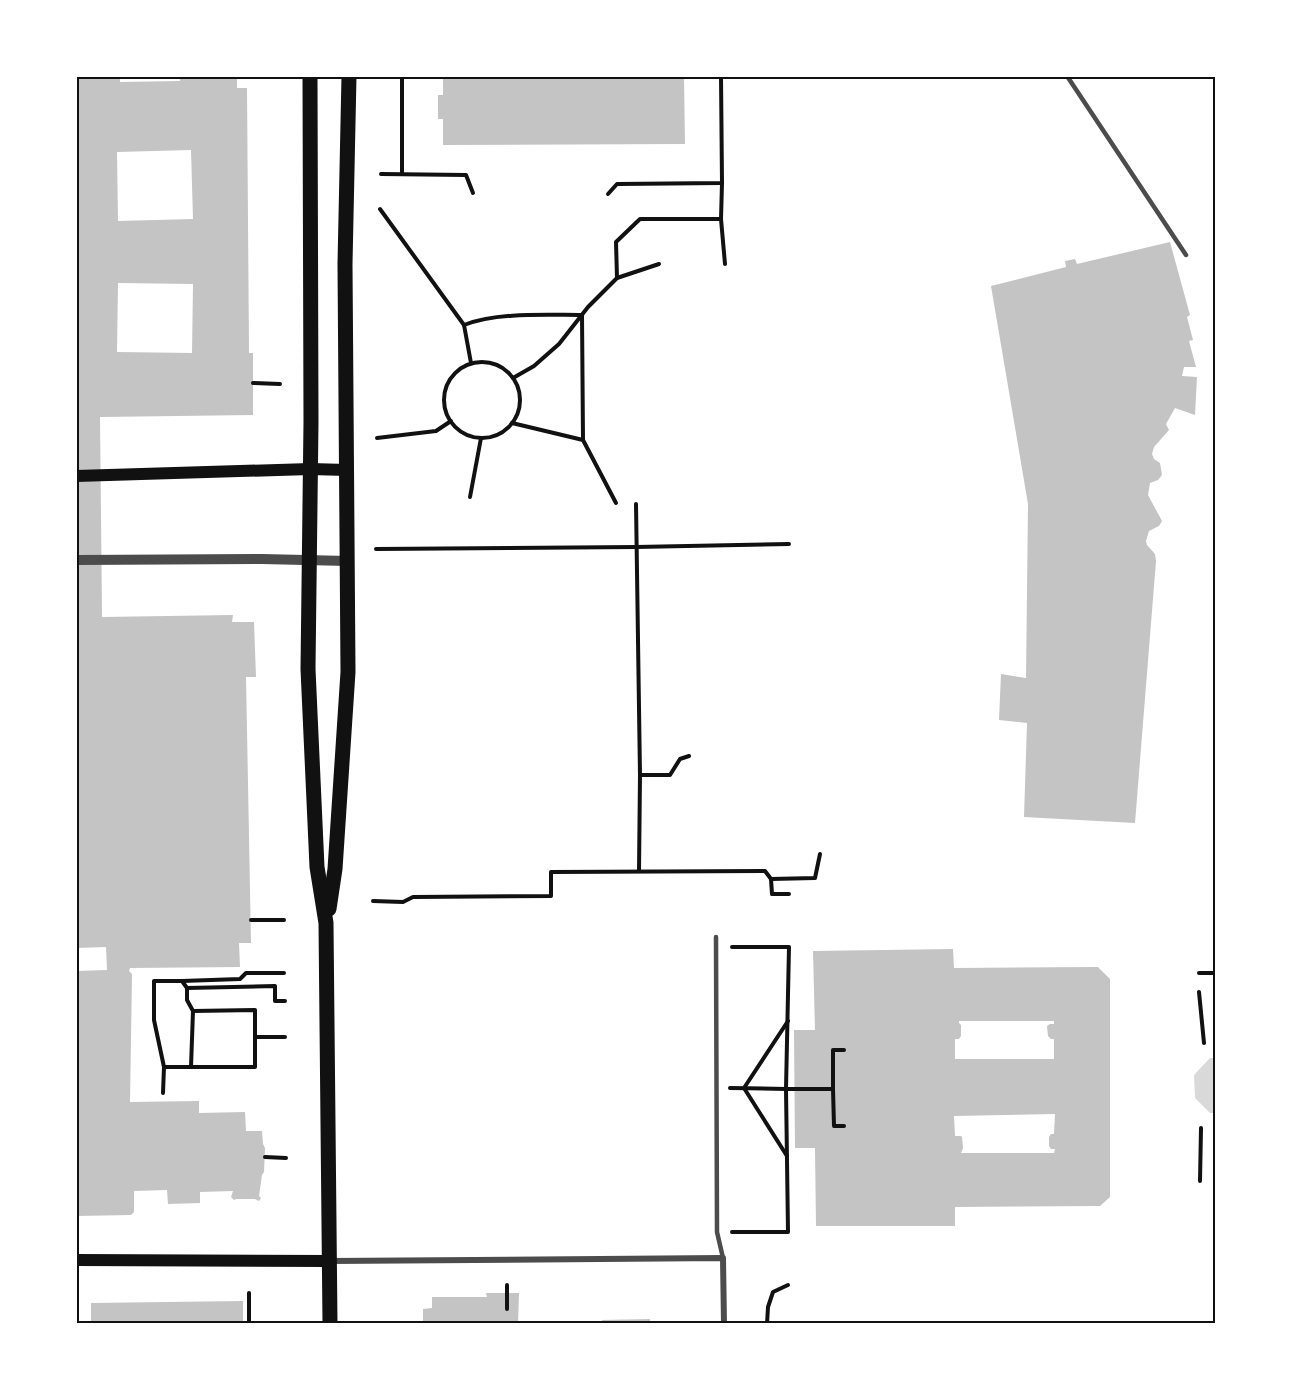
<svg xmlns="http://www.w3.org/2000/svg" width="1292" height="1400" font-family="Ubuntu,sans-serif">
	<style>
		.water { fill: #d9d9d9 }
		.building { fill: #c4c4c4; fill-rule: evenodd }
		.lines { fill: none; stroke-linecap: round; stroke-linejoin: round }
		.path { stroke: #111; stroke-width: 4 }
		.service { stroke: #4c4c4c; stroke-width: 4.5 }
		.minor { stroke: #4c4c4c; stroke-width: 6 }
		.tertiary { stroke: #4c4c4c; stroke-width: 10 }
		.secondary { stroke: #111; stroke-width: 12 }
		.primary { stroke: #111; stroke-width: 15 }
		.neatline { fill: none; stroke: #111; stroke-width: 2 }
	</style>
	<rect width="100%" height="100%" fill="#fff"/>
	<path class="water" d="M1210,1058H1215V1113H1210L1195,1098L1194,1075Z"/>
	<g class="building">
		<path d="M76,76H120V82L180,81V76H237V88H247L249,353H253V415L100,417L102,613V617L233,615L232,622H254L256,677H246L251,943H239L240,967L130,968L129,971L132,974L130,1102L199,1101V1113L245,1112L246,1131H262L263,1144L265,1148L264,1172L262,1175L259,1196L261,1198L259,1201L255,1199H236L234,1200L231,1197L233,1191L200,1192V1203L168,1204L167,1190L134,1191V1212L131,1215L76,1216V971L107,970L106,947L76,948ZM191,150L193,219L118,221L117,152ZM118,283L193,284L192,353L117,352Z"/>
		<path d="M443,76H684L685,144L443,145V119H438V95H443Z"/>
		<path d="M1170,242L1190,315L1187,317L1193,340L1189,341L1196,367H1184L1182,376L1197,377L1195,415L1175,408L1166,424L1169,430L1154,447L1152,454L1154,459L1160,463L1162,475L1158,480L1150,483L1148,495L1162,521L1159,526L1149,531L1146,541L1147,545L1155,554L1156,561L1135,823L1024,817L1027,723L999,720L1001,674L1026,678L1028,504L991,286L1066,267L1065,261L1075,259L1077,264Z"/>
		<path d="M953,949L954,968L1098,967L1110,979V1197L1100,1206L955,1207V1226H816L815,1148H795L794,1030H815L813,951ZM959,1021H1054V1024H1050L1047,1026L1048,1036L1051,1039H1054V1059H955V1039H959L961,1036V1025L959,1023ZM1055,1114L1054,1134H1051L1049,1137V1146L1051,1149H1055L1054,1153H961L963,1148L962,1137L961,1136H955L954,1116Z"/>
		<path d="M486,1293H519L518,1324H423V1309L432,1308V1297H487Z"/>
		<path d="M243,1301V1324H91V1303Z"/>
		<path d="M650,1319V1324H602V1320Z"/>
	</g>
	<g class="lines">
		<g class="path">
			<path d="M381,174L466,175L473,193"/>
			<path d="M402,174V76"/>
			<path d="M722,183L721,219L725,264"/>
			<path d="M608,194L617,184L722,183L721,76"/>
			<path d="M380,209L464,325L471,363"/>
			<path d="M617,278L616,242L640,219H721"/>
			<path d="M464,325C498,312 545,315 582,315L583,440"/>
			<circle cx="482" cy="400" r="38"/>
			<path d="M513,378L534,366L559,344L588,307L617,278L659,264"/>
			<path d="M253,383L280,384"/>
			<path d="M512,423L583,440L616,503"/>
			<path d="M377,438L436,431L451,421"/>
			<path d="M470,497L481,438"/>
			<path d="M636,504L640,775L639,871"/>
			<path d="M376,549L636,547L789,544"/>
			<path d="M640,775H670L680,759L689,756"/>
			<path d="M771,879L815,878L820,854"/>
			<path d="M373,901L403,902L413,897L551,896V872L765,871L771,879L772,894H789"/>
			<path d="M251,920H284"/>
			<path d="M1199,973H1216"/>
			<path d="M182,981L240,979L246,973H284"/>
			<path d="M1199,992L1204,1043"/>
			<path d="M255,1010V1067H191L193,1011Z"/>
			<path d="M193,1011L187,1000V988L275,986V1001H285"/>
			<path d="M255,1037H285"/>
			<path d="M164,1067H191"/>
			<path d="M730,1088L786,1089H833L834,1126H844"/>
			<path d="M833,1089V1050H844"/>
			<path d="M163,1093L164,1067L154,1020V981H182L187,988"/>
			<path d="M787,1156L744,1088L788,1021"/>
			<path d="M265,1157L286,1158"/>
			<path d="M1200,1181L1201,1128"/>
			<path d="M732,1232H788L786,1089L789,947H732"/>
			<path d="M249,1293V1324"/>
			<path d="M507,1309V1285"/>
			<path d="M767,1324L768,1307L773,1292L788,1285"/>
		</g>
		<g class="service">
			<path d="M1067,76L1186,255"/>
			<path d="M716,937L717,1232L723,1258"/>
		</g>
		<path class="minor" d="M330,1261L723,1258L724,1324"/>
		<path class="tertiary" d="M76,560L262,559L348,561"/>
		<g class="secondary">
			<path d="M76,476L310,469L347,470"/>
			<path d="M76,1260L330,1261"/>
		</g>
		<g class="primary">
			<path d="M310,76L311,422L308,669L317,867L326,923L330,1324"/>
			<path d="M329,909L335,869L348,672L345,264L349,76"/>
		</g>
	</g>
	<rect width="1292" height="1400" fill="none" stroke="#ffffff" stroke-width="156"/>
	<rect x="78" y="78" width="1136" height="1244" class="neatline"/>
</svg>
